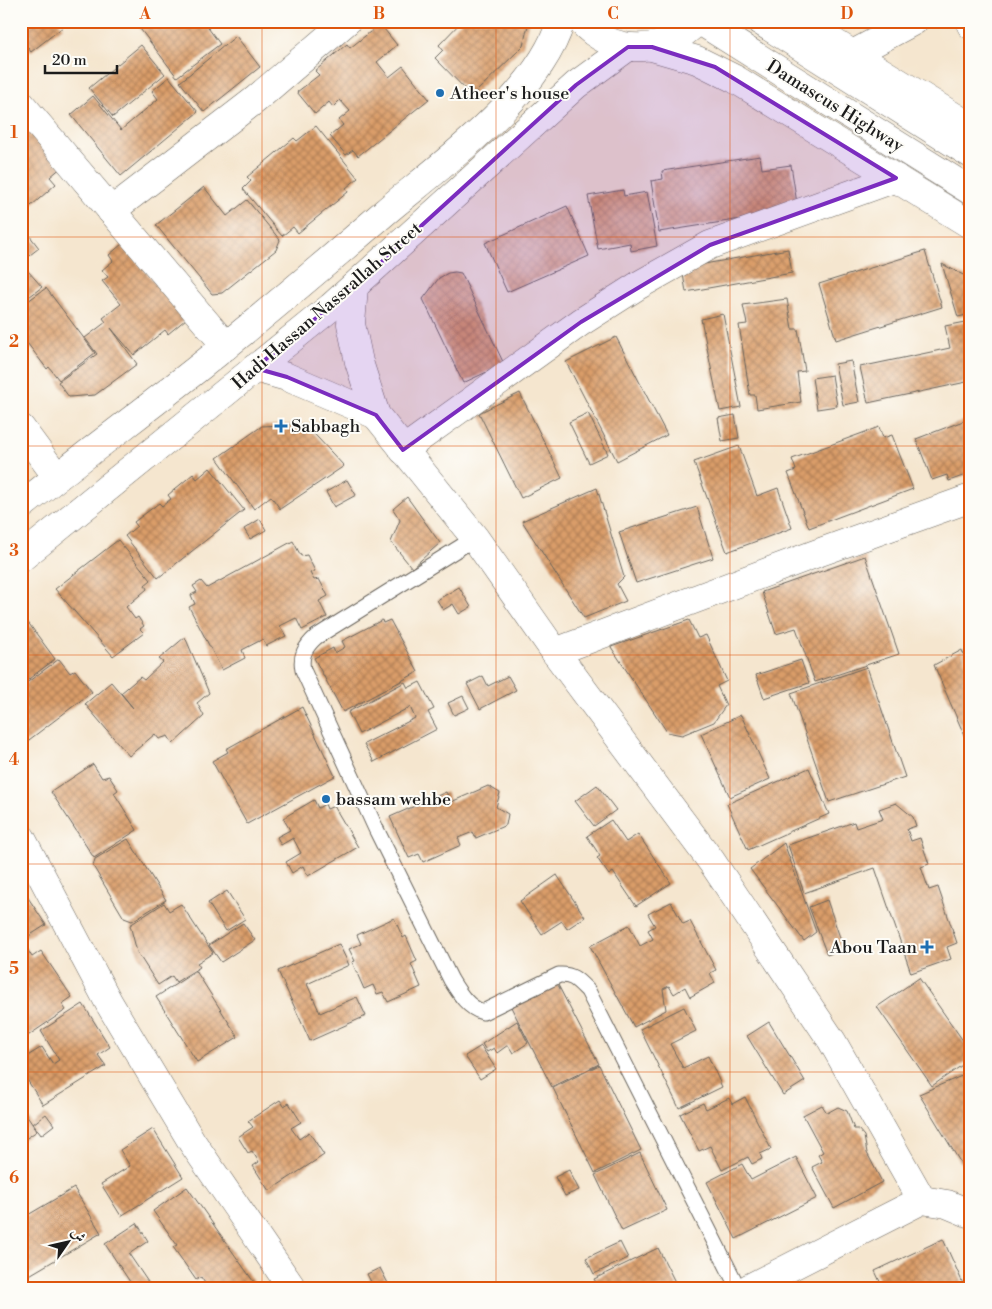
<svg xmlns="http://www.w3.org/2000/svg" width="992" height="1309" font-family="'Libre Bodoni',Amiri,serif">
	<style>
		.building { fill: url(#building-cross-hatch) }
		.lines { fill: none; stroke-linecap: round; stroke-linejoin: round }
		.service-casing { stroke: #68635b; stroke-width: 17 }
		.minor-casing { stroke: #68635b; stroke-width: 29 }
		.trunk-casing { stroke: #68635b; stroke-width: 29 }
		.service { stroke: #fff; stroke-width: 15 }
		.minor { stroke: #fff; stroke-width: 28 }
		.trunk { stroke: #fff; stroke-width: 28 }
		.marked { fill: #7b2cbf; fill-opacity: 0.2; stroke: #7b2cbf; stroke-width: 4; stroke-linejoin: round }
		.grid { fill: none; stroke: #de560d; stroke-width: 1; stroke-opacity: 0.55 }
		.poi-dot { fill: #1f6fb2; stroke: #fdfcf7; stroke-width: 2 }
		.labels { text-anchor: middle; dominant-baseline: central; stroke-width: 4; stroke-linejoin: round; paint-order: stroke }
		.poi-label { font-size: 18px; fill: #1c1c1c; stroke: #fdfcf7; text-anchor: start }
		.street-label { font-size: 18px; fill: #1c1c1c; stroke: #fdfcf7 }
		.neatline { fill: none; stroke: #de560d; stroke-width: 2 }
		.grid-label { font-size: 16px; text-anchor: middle; font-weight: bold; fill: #de560d }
	</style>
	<defs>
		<pattern id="building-cross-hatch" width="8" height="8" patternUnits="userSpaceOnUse" patternTransform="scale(1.25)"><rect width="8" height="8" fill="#da9d69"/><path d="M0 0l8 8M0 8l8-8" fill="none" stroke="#b07f56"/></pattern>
	</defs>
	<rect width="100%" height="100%" fill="#fdfcf7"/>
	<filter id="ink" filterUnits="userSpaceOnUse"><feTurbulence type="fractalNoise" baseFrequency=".02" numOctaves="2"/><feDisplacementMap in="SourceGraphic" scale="10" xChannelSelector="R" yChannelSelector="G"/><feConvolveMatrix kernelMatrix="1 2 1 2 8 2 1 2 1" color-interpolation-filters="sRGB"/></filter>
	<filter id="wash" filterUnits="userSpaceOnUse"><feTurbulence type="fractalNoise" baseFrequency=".0096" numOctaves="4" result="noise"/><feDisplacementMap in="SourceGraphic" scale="20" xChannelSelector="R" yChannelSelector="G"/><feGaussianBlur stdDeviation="1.12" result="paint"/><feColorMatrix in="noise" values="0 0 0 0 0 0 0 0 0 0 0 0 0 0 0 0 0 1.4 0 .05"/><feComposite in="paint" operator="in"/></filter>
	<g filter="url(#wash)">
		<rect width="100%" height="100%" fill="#f5e6cf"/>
		<g id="blocks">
			<g class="building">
				<path d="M21,21H58L63,27L31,52L25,44L21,46Z"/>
				<path d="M134,21H203L220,44L177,77Z"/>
				<path d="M462,21H529L523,46L472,96L435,58L443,50L439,45Z"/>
				<path d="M380,24L397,45L377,62L389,77L403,66L429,99L358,156L353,150L346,155L330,136L343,125L339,120L350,111L340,100L333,107L329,102L315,114L297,92L319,75L315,71L347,44L350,48Z"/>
				<path d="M236,36L260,67L204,112L180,82Z"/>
				<path d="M141,45L165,74L113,117L89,88Z"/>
				<path d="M169,77L198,112L121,176L71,115L93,96L121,130L158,99L152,91Z"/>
				<path d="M21,121L63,166L50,177L56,184L31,206L27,201L21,206Z"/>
				<path d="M316,126L358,178L346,188L348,192L298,233L293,227L282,236L243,189L251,181L247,177L294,138L297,141Z"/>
				<path d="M760,156L762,169L791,165L798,210L659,232L651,181L663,179L662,171Z"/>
				<path d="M204,187L227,216L247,200L280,240L276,250L222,293L212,294L156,225Z"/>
				<path d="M623,190L624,196L647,192L657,246L631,251L630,243L598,249L588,196Z"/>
				<path d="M567,206L589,256L507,292L485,243Z"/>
				<path d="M23,227L39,248L21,262V228Z"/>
				<path d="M122,244L186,319L168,334L165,330L134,355L111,328L137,364L95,395L69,397L58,382L97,354L85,338L106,322L103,318L121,304L102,281L108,277L102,270L113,261L109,255Z"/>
				<path d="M788,249L792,273L686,292L682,268Z"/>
				<path d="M925,251L942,307L836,340L819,284Z"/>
				<path d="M21,263L42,287L21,303Z"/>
				<path d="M942,264L971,279V314L958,317Z"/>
				<path d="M455,272L461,273L504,364L463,383L423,299L439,278L448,273Z"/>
				<path d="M46,288L95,353L59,380L49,367L47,369L21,335V306Z"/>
				<path d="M787,299L792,329H798L805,371L797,372L801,402L757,409L755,395H750L739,325L747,324L743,305Z"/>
				<path d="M723,314L741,407L720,411L701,319Z"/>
				<path d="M971,321V381L868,403L860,367L950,348L945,326Z"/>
				<path d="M616,337L667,435L617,461L566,362Z"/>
				<path d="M851,361L859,402L843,405L835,364Z"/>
				<path d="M832,375L837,406L817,409L812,378Z"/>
				<path d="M520,393L562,478L521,498L479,413Z"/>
				<path d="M588,413L608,454L589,463L569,422Z"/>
				<path d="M735,415L739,438L722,441L718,418Z"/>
				<path d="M971,418V473L949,481L947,475L932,480L916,439Z"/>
				<path d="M305,424L344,466L280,509L271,496L254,509L217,458L262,426Z"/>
				<path d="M879,427L883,438L892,435L913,489L809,528L788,473L796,470L792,459Z"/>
				<path d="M739,446L757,496L778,488L792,528L727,552L694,462Z"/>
				<path d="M210,468L244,510L158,578L125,536L137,526L134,522L159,503L162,506L171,499L168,495L193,474L197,479Z"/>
				<path d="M347,480L356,495L334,507L326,492Z"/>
				<path d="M597,488L624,577L617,584L626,601L584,618L522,521Z"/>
				<path d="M407,497L440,543L412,568L391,542L400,520L393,509Z"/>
				<path d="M697,507L713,558L636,583L619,532Z"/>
				<path d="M260,519L266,530L250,539L244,529Z"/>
				<path d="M118,540L151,580L145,585L147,589L126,607L135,619L138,617L144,626L140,629L144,633L113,656L55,589Z"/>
				<path d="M293,541L301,556L307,555L315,571L310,573L314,580L319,579L328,596L319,601L327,617L302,630L296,618L280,626L286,636L266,646L263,639L242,650L245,658L222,670L189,607L195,604L191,595L197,592L193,586L201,581L207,588Z"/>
				<path d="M865,556L899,654L815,682L796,628L776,634L762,592Z"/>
				<path d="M459,587L471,607L459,614L453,604L443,610L437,600Z"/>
				<path d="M21,613L55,659L21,685Z"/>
				<path d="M382,620L383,623L390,620L418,672L343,712L314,658L333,648L335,653L345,647L342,641Z"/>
				<path d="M689,620L698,638L706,635L727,681L717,686L726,705L714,722L682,735L667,732L611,647Z"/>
				<path d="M185,637L209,693L197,703L204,716L173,744L168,736L159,739L155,734L129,756L85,704L111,682L133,708L121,693L140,677L144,680L163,662L159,659Z"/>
				<path d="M971,649V666L968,667L964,652Z"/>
				<path d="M962,650L971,677V734L965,737L934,665Z"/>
				<path d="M59,659L70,673L75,670L92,692L21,746V687Z"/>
				<path d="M801,660L809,683L764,698L756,675Z"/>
				<path d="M867,667L905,777L829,802L791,693Z"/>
				<path d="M483,676L488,686L508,676L516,690L480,709L467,684Z"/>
				<path d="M405,682L408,688L420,682L434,709L428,712L437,729L374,762L364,744L415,718L410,707L359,734L348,712Z"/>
				<path d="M463,696L469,708L454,715L448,703Z"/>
				<path d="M302,707L335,776L247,824L212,761L228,752L226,749Z"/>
				<path d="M741,715L770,779L730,797L701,734Z"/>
				<path d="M93,764L102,778L109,776L118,790L114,793L137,830L94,858L51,792Z"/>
				<path d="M809,768L829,814L748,850L727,804Z"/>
				<path d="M597,785L616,810L594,826L575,801Z"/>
				<path d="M488,786L500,793L496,807L508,814L506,825L476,838L473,832L458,838L461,845L423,862L419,854L409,858L390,817L446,792L451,802Z"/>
				<path d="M314,800L318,808L325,804L327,809L334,806L358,847L308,876L303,866L292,873L286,862L301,853L293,838L281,845L277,837L290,830L283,818Z"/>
				<path d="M896,803L913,817L916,826L907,829L911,841L920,838L929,864L921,867L929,890L938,887L957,943L947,947L951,959L911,973L875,868L804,893L788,845L854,822L856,828L883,819L879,809Z"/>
				<path d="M611,820L626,842L638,834L671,883L636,906L613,872L609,875L597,858L600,856L587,836Z"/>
				<path d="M128,839L166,900L132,921L124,918L93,866L95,859Z"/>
				<path d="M784,843L816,932L804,941L750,869Z"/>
				<path d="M557,875L585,917L567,929L562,921L542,934L520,901Z"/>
				<path d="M21,887L46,925L21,941Z"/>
				<path d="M227,891L245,919L226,931L208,903Z"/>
				<path d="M827,900L844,949L827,955L809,907Z"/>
				<path d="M671,902L683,924L690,921L716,970L710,973L715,983L690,997L685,987L674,994L669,986L663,989L666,1010L634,1027L590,946L629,925L640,946L653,939L648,930L655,926L648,914Z"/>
				<path d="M164,903L169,911L181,904L213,953L197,963L200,967L176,982L172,976L158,985L137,952L130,925Z"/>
				<path d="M394,918L403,938L406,936L417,961L411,964L421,987L388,1002L383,992L377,994L373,985L364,989L352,962L355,961L349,949L361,944L357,935Z"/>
				<path d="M243,923L255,940L221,962L209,945Z"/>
				<path d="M339,944L349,965L307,984L320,1013L357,997L366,1016L310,1041L278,971Z"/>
				<path d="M26,947L32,957L41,951L72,997L62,1004L66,1010L26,1037L21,1029V950Z"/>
				<path d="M196,971L238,1037L197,1062L156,997Z"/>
				<path d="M919,978L971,1052V1059L932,1086L877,1007Z"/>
				<path d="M557,983L599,1064L552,1087L511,1007Z"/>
				<path d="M83,1004L110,1047L98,1055L106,1066L43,1105L21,1070V1060L42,1047L53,1064L59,1060L41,1031Z"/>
				<path d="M684,1007L696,1031L670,1044L683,1068L708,1056L722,1087L679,1108L640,1029Z"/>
				<path d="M517,1021L528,1043L513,1053L508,1045L497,1053L494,1048L487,1052L482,1044Z"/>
				<path d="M769,1022L805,1081L783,1095L747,1036Z"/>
				<path d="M481,1046L496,1069L480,1079L465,1056Z"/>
				<path d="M599,1065L641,1150L595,1173L553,1088Z"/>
				<path d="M971,1072V1180L919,1094Z"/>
				<path d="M745,1097L771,1149L760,1154L762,1159L752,1164L748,1157L722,1170L710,1146L699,1151L680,1114L703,1103L706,1109L729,1098L732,1104Z"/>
				<path d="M280,1100L284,1106L289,1103L301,1122L291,1128L299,1139L309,1132L324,1155L269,1191L253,1166L259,1162L252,1151L248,1153L238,1137L253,1127L248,1121Z"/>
				<path d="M822,1105L827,1113L838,1107L847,1111L854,1129H858L864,1136L867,1153L882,1182L834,1208L812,1167L822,1162L818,1155L823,1152L803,1115Z"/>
				<path d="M24,1112L37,1131L21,1142V1114Z"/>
				<path d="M46,1114L54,1125L41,1135L33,1124Z"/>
				<path d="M153,1129L183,1177L121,1216L101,1184L130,1166L120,1150Z"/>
				<path d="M640,1153L667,1210L622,1231L595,1175Z"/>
				<path d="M796,1157L817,1198L736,1239L707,1182L742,1164L751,1180Z"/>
				<path d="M569,1170L579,1190L565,1196L555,1177Z"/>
				<path d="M187,1187L258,1288H208L201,1277L196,1280L173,1247L177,1245L153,1211Z"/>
				<path d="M74,1188L101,1233L21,1280V1219Z"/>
				<path d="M137,1223L148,1241L129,1254L152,1288H134L105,1244Z"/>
				<path d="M943,1239L965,1288H883L875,1271Z"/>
				<path d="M620,1242L628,1258L594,1274L586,1258Z"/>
				<path d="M658,1248L678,1288H599L594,1279Z"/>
				<path d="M380,1268L390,1287L388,1288H374L367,1274Z"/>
			</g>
		</g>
	</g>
	<g filter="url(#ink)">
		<use href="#blocks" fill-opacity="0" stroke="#68635b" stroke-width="1"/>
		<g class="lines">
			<g class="service-casing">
				<path id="service" d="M475,538L316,637C305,647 300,656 303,670L377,831L451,980C459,993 468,1008 483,1012L559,975C573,974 578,981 588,991L738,1288"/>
			</g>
			<g class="minor-casing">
				<g id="minor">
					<path d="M970,21L971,25"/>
					<path d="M851,55L914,21"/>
					<path d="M21,104L226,346"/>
					<path d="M111,211L255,100L347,21"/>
					<path d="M354,287L351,324L359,362L376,415L475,538L555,652L712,862L832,1041L922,1200"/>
					<path d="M255,368L287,377L376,415"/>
					<path d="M21,428L57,477"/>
					<path d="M403,450L581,322L639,285L710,245L896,178"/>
					<path d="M555,652L815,554L971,498"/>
					<path d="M21,837L109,1003L192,1142L292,1288"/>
					<path d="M749,1288L922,1200L947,1204L971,1214"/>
				</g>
			</g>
			<g class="trunk-casing">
				<g id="trunk">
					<path d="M581,21C612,56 665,56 697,21"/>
					<path d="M700,21L971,191"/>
					<path d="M760,21L971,154"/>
					<path d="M799,21L971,127"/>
					<path d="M652,47L697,60L735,79L971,225"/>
					<path d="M21,506C89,451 160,400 227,345C280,302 332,258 384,213C442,164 539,95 561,21"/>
					<path d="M21,558L331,307L576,85L628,47"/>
				</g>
			</g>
			<use href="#service" class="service"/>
			<use href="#minor" class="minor"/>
			<use href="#trunk" class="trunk"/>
		</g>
	</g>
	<path class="marked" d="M628,47H652L715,67L896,178L710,245L581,322L403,450L376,415L287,377L255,368L354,287L576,85Z"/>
	<path class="grid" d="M262,21V1288M496,21V1288M730,21V1288M21,237H971M21,446H971M21,655H971M21,864H971M21,1072H971"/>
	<g class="poi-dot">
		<circle cx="440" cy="93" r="5"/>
		<path d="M278.5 418.5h5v5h5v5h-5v5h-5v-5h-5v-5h5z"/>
		<circle cx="326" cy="799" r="5"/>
		<path d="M924.5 939.5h5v5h5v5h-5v5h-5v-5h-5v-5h5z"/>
	</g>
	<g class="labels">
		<g class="poi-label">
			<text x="450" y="93">Atheer's house</text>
			<text x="291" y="426">Sabbagh</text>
			<text x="336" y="799">bassam wehbe</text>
			<text x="917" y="947" text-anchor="end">Abou Taan</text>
		</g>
		<g class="street-label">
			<text transform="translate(835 106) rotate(32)">Damascus Highway</text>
			<text transform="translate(327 306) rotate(-41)">Hadi Hassan Nassrallah Street</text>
		</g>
	</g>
	<rect width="992" height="1309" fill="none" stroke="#fdfcf7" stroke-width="55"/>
	<g transform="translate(68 1242) rotate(56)" stroke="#fdfcf7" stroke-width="4" paint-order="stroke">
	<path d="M0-4L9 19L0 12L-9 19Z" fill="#1c1c1c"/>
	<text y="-8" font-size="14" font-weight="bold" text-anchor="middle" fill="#1c1c1c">ش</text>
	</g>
	<path d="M45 65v8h72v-8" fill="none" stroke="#1c1c1c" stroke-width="2.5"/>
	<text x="52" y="65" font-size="15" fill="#1c1c1c" stroke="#fdfcf7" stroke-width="4" paint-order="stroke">20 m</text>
	<rect x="28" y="28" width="936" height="1254" class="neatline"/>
	<g class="grid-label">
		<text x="145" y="19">A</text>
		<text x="379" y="19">B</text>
		<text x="613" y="19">C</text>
		<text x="847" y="19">D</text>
		<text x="14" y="138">1</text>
		<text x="14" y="347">2</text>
		<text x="14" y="556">3</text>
		<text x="14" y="765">4</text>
		<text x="14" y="974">5</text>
		<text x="14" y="1183">6</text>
	</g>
</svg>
